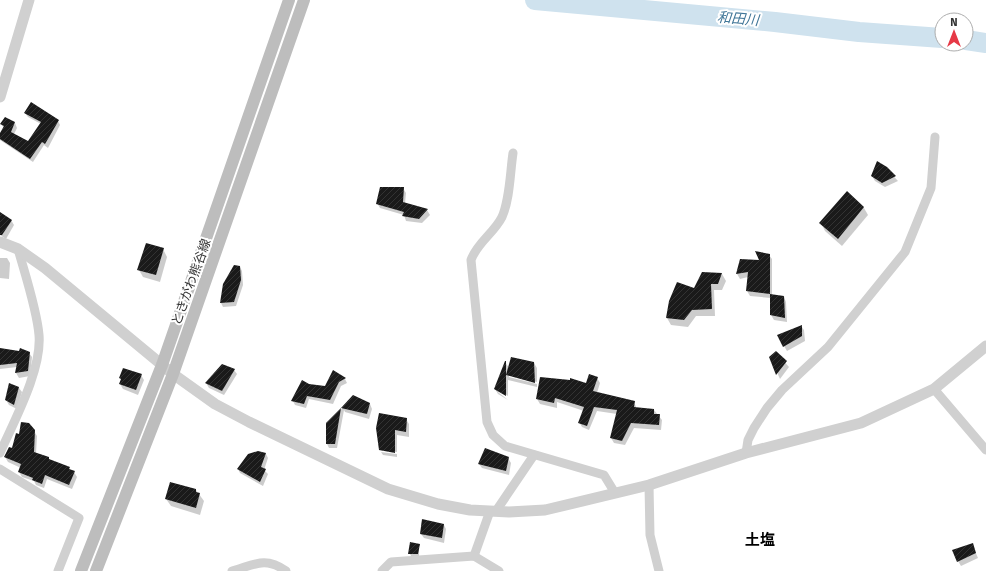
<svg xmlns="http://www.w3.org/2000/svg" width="986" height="571" font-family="'Fira Sans','Noto Sans JP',sans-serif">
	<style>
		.shadow { fill: #0003 }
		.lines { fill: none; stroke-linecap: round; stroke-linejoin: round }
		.river { stroke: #cfe2ee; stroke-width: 20 }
		.building { fill: url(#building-hatch) }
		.minor { stroke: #d0d0d0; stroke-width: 9 }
		.tertiary { stroke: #d0d0d0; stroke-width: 11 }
		.secondary { stroke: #bdbdbd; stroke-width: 12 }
		.labels { text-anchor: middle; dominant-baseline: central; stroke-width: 4; stroke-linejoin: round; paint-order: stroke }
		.street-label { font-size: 13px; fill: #333; stroke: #fff }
		.water-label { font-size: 14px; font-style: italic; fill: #3f7597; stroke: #fff }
		.quarter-label { font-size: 15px; font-weight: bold; fill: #000; stroke: #fff }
	</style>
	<defs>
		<pattern id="building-hatch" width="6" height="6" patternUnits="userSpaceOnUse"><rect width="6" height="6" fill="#1a1a1a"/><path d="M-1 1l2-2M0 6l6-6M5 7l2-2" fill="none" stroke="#333"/></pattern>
	</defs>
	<rect width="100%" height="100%" fill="#fff"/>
	<g class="shadow">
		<path d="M25,113L58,121L60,125L48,148L44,145L33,162L0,140V135L4,128L1,124L5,118L15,123L17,128L14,134L28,142L41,124L28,117Z"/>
		<path d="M886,168L898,181L885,187L875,181L872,176Z"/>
		<path d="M403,188L406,193L405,204L427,210L430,215L422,223L406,221L404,215L380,208L377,203Z"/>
		<path d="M847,192L864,208L868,215L842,246L825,231L821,223Z"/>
		<path d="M0,213L11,220L14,225L6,239L0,235Z"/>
		<path d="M163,249L167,257L160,282L143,277L139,270Z"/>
		<path d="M769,255L772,259V295L784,297L786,302L787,322L774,320L771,315V298L750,296L747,291L748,277L740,279L737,274L741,260L761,261Z"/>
		<path d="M0,258H7L10,263L9,279L0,278Z"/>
		<path d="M240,267L242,271L243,285L236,306L223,307L221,303Z"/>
		<path d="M722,274L726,281L722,290H714L715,316H696L688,327L671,325L667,318L694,289Z"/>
		<path d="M801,326L804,330L805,341L787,351L778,336Z"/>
		<path d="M0,349L29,353L32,357L30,376L19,378L16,373L17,367L0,369Z"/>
		<path d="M776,352L789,367L780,379L770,357Z"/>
		<path d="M505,362L509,368L534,363L537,368V382L509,375V377L537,384V387L508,380V396L498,390V392L508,400L498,394L495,389Z"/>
		<path d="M234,370L237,374L224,395L209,388L206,383Z"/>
		<path d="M333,371L345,379L347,383L341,386L333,404L309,399L306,408L295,405L293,401L309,385L325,387Z"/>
		<path d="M141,375L144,380L138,395L123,389L120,384Z"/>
		<path d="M597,378L600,383L597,393L634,402L637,409L654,410L662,420L661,430L634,428L625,445L614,443L611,438L617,414L597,411L589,430L582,427L579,422L584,411L557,402V408L540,404L537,399L587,384Z"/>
		<path d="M19,388L22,392L17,409L9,405L6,400Z"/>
		<path d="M354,397L370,404L372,409L369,419L345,412L344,410L337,448H329L327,444V423Z"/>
		<path d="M406,419L409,424V437L397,435V452L380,450V451L377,428Z"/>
		<path d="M34,431L37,436L36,454L69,468L74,472L77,477L72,489L47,479L44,488L36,485L34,481L22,477L19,472L21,468L8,462L5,457L20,435Z"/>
		<path d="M258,452L266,454L268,458L264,470L268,474L263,486L240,473L238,469Z"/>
		<path d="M381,452L397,454V457L383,455Z"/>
		<path d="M508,458L511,463L509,475L482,468L479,464Z"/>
		<path d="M196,490L204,501L200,515L171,506L166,499Z"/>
		<path d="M444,525L446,529L444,543L424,538L421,534Z"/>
		<path d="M972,544L978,558L961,566L958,561Z"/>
		<path d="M419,545V556H411L410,554Z"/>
	</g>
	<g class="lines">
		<g class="river">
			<path d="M535,0L775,22L859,32L942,38"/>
			<path d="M966,40L986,43"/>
		</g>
	</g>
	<g class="building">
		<path d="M31,102L59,120L45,144L42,142L30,159L0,139V133L4,126L0,124L5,117L15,122L11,132L28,141L41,122L24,113Z"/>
		<path d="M877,161L887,167L896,176L882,183L871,176Z"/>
		<path d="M380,187H404L403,202L428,209L419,219L402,216L404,212L376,204Z"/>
		<path d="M847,191L864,207L838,239L819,223Z"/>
		<path d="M0,212L12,220L2,235H0Z"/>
		<path d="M146,243L164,248L156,275L137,270Z"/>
		<path d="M755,251L770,254V294L746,291L748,272L736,274L740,259L759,260Z"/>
		<path d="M234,265L240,266L241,280L234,302L220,303L223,284Z"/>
		<path d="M702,272L722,273L718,284H711L712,309L692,310L684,320L666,318L669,301L677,282L694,288Z"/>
		<path d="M770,294L784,296L785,318L770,315Z"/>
		<path d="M802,325V336L783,347L777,335Z"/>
		<path d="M0,348L19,351L20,348L30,352L28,371L15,373L17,363L0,365Z"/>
		<path d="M776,351L787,361L776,375L769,357Z"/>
		<path d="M511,357L534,362L535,383L506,375Z"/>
		<path d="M505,361H506V396L494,389Z"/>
		<path d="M222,364L235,369L222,391L205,383Z"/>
		<path d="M123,368L142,374L136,390L119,384L121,379L119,378Z"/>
		<path d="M333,370L346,378L339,382L330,400L307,396L304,404L291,401L302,380L309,384L325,386Z"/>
		<path d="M589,374L598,377L593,391L635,401L634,407L654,409V414H660L659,425L631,423L622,441L610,438L617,410L594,407L587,426L578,423L584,407L555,398L554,403L536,399L540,377L570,380V378L586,383Z"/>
		<path d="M9,383L19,387L14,405L5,400Z"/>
		<path d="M353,395L370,403L367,414L341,408Z"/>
		<path d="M341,408L335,444H326V423Z"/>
		<path d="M379,413L407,418L406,432L395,430V453L379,450L376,428Z"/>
		<path d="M21,422L29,423L35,430L34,452L49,457V459L70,467L69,469L75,471L69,485L45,475L42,484L32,480L33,478L18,472L21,464L4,457L9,447L12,448L16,433L19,434Z"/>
		<path d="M485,448L509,457L506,471L478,464Z"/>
		<path d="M258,451L266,453L261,467L266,469L260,482L237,469L248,454Z"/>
		<path d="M170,482L196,489V492L200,493L196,508L165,499Z"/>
		<path d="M422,519L444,524L442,538L420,534Z"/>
		<path d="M410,542L420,544L418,554H408Z"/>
		<path d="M973,543L976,553L957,562L952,550Z"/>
	</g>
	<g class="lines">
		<g class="minor">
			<path d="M513,153C510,173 510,199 502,217C494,233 477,243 471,260L487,422L493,435L505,446L604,475L615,493"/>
			<path d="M934,389L986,450"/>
			<path d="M0,453C14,421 42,370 39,335C37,310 25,274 18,249"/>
			<path d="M746,453L748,440L754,428L767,408L782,390L828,347L905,252L931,188L935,137"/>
			<path d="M0,469L79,518L58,571"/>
			<path d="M649,485L650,535L659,571"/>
			<path d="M496,511L534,455"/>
			<path d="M474,556L490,511"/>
			<path d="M232,571C254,565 265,556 286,571"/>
			<path d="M382,571L391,562L474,556L499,571"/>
		</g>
		<g class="tertiary">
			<path d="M0,97L29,0"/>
			<path d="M0,242L18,249L45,268L173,374L215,404L249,422L388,489L438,504L470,510L509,512L545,510L649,485L746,453L861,423L934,389L986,346"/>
		</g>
		<g class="secondary">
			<path d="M81,571L162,365L289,0"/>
			<path d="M96,571L173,374L304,0"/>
		</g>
	</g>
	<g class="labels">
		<g class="street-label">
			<text transform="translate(191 282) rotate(-70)">ときがわ熊谷線</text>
		</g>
		<g class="water-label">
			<text transform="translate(738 19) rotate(5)">和田川</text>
		</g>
		<g class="quarter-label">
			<text x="760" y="540">土塩</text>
		</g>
	</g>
	<g transform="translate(954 32)"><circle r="19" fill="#ffffff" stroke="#adadad"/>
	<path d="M0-3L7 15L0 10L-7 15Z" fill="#e63946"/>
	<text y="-6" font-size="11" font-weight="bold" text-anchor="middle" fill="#333333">N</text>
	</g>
</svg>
